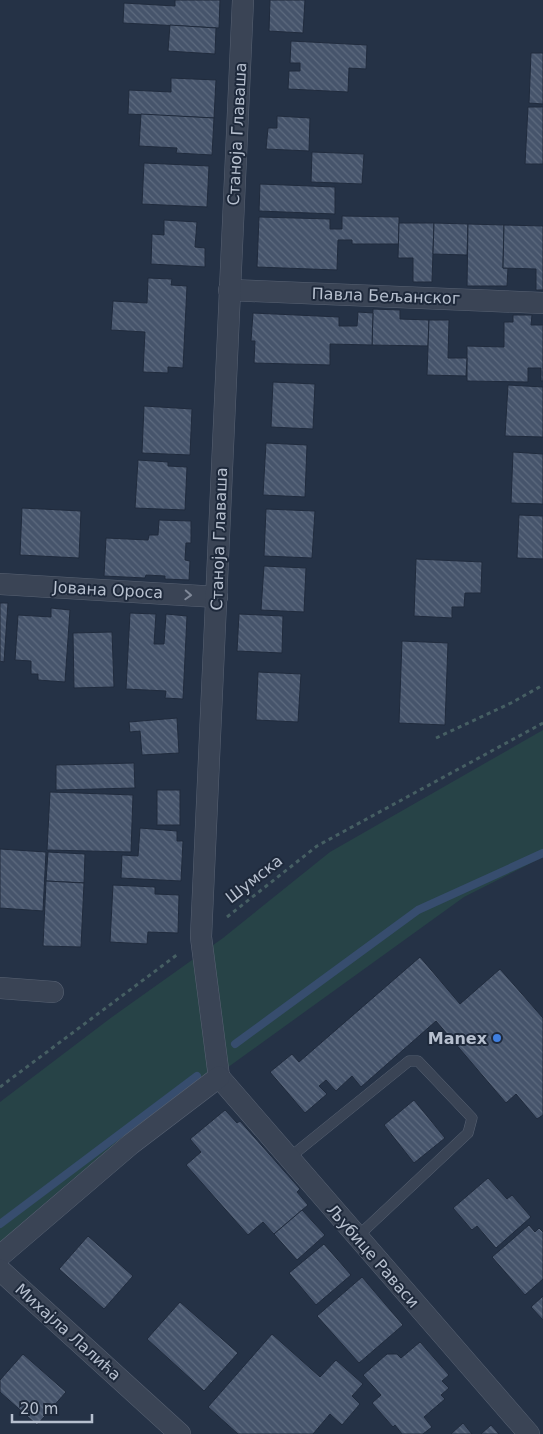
<svg xmlns="http://www.w3.org/2000/svg" width="543" height="1434" font-family="'DejaVu Sans',sans-serif">
	<style>
		.green { fill: #274347 }
		.lines { fill: none; stroke-linecap: round; stroke-linejoin: round }
		.stream { stroke: #374d6e; stroke-width: 8 }
		.building { fill: url(#building-back-hatch); stroke: #202b3d }
		.service-casing { stroke: #586273; stroke-width: 11 }
		.minor-casing { stroke: #586273; stroke-width: 22 }
		.path { stroke: #465f63; stroke-width: 3; stroke-dasharray: 4 4; stroke-linecap: butt }
		.service { stroke: #3a4455; stroke-width: 10 }
		.minor { stroke: #3a4455; stroke-width: 21 }
		.oneway { stroke: #7f8898 }
		.shop-dot { fill: #3f7fe0; stroke: #1e293b; stroke-width: 2 }
		.labels { text-anchor: middle; dominant-baseline: central; stroke-width: 4; stroke-linejoin: round; paint-order: stroke }
		.street-label { font-size: 16px; fill: #b7c0cf; stroke: #1e293b }
		.poi-label { font-size: 16px; font-weight: bold; fill: #b7c0cf; stroke: #1e293b; text-anchor: end }
	</style>
	<defs>
		<pattern id="building-back-hatch" width="6" height="6" patternUnits="userSpaceOnUse" patternTransform="scale(1.25)"><rect width="6" height="6" fill="#46546b"/><path d="M-1 5l2 2M0 0l6 6M5-1l2 2" fill="none" stroke="#5e6b7f"/></pattern>
	</defs>
	<rect width="100%" height="100%" fill="#253246"/>
	<path class="green" d="M543,730V857L464,897L73,1179L0,1242V1102L112,1017L223,938L330,852Z"/>
	<g class="lines">
		<g class="stream">
			<path d="M235,1044L418,910L543,853"/>
			<path d="M0,1224L197,1076"/>
		</g>
	</g>
	<g class="building">
		<path d="M175,0H220L219,28L123,23L124,3L175,6Z"/>
		<path d="M270,0H305L303,33L269,31Z"/>
		<path d="M170,25L216,28L215,54L168,51Z"/>
		<path d="M291,41L367,45L366,69L349,68L348,92L288,89L289,71H300V63H290Z"/>
		<path d="M531,53H543V104L529,103Z"/>
		<path d="M171,78L216,80L214,118L128,114L129,90L171,92Z"/>
		<path d="M528,107H543V164H525Z"/>
		<path d="M141,114L214,118L212,155L176,153L177,148L139,146Z"/>
		<path d="M277,116L310,118L309,151L266,149L268,128H277Z"/>
		<path d="M312,152L364,154L362,184L311,182Z"/>
		<path d="M144,163L209,166L207,207L142,204Z"/>
		<path d="M260,184L335,187V214L259,211Z"/>
		<path d="M342,216L399,217V244H352V240H338L337,270L257,267L259,217L330,219V229H342Z"/>
		<path d="M164,220L197,222L195,247L205,248V267L151,264L152,234L164,235Z"/>
		<path d="M399,223H434L432,282H413V258H398Z"/>
		<path d="M434,223L468,224L467,255L433,254Z"/>
		<path d="M468,224L504,225L503,268H508L507,286H467Z"/>
		<path d="M504,225L543,226V290H536V269L503,268Z"/>
		<path d="M148,278L172,279L171,285L187,286L183,368L168,367V373L143,372L145,332L111,330L113,301L147,303Z"/>
		<path d="M373,309L400,310V319L429,320L428,346L372,345Z"/>
		<path d="M358,312L373,313L372,345L330,344V365L254,363L255,341H251L253,313L339,317V326H357Z"/>
		<path d="M513,315H532L531,325H543V381H541V368H528V382L467,381V346L504,347V322H513Z"/>
		<path d="M429,320H449L448,358H467L466,376L427,375Z"/>
		<path d="M273,382L315,384L313,429L271,427Z"/>
		<path d="M508,385L543,387V437L505,436Z"/>
		<path d="M144,406L192,409L190,455L142,453Z"/>
		<path d="M266,443L307,445L305,497L263,495Z"/>
		<path d="M513,452L543,454V504L511,503Z"/>
		<path d="M138,460L168,462V466L187,467L185,510L135,508Z"/>
		<path d="M22,508L81,511L79,558L20,555Z"/>
		<path d="M266,509L315,511L312,558L264,556Z"/>
		<path d="M519,515L543,516V559L517,558Z"/>
		<path d="M159,520L191,521V543H186L185,560L190,561L189,580L165,579V576L146,575L145,578L104,576L106,538L148,540L149,535H158Z"/>
		<path d="M416,559L482,562L481,593H465L464,607H452V618L414,616Z"/>
		<path d="M264,566L306,568L304,612L261,610Z"/>
		<path d="M0,603H8L4,662L0,661Z"/>
		<path d="M51,608L70,610L65,682L38,680V674H31V661L15,660L18,615L51,617Z"/>
		<path d="M130,613L156,614L154,644H164L166,614L187,616L183,699L165,698L166,691L126,689Z"/>
		<path d="M239,614L283,616L282,653L237,651Z"/>
		<path d="M112,632L114,687L74,688L73,633Z"/>
		<path d="M402,641L448,643L445,725L399,723Z"/>
		<path d="M258,672L301,674L298,722L256,720Z"/>
		<path d="M177,718L179,753L142,755L140,731L130,732L129,722Z"/>
		<path d="M134,763L135,788L56,790V765Z"/>
		<rect x="157" y="790" width="23" height="35"/>
		<path d="M50,792L133,795L131,852L47,850Z"/>
		<path d="M140,828L177,831V841H183L181,881L121,878L122,855L138,856Z"/>
		<path d="M0,849L46,852L43,911L0,908Z"/>
		<path d="M48,852L85,854L84,883L46,881Z"/>
		<path d="M46,881L84,883L81,947L43,946Z"/>
		<path d="M113,885L155,887V894L179,895L178,933L148,932L147,944L110,942Z"/>
		<path d="M420,957L460,1004L500,969L543,1018V1115L537,1119L516,1094L506,1103L436,1021L361,1087L352,1076L336,1091L326,1080L319,1086L327,1094L305,1113L270,1072L292,1054L299,1062Z"/>
		<path d="M414,1100L445,1138L414,1163L384,1125Z"/>
		<path d="M225,1110L237,1123L240,1121L300,1189L297,1192L308,1205L274,1234L263,1222L248,1235L186,1165L201,1152L190,1139Z"/>
		<path d="M488,1178L507,1199L512,1195L531,1217L496,1248L477,1226L472,1230L453,1208Z"/>
		<path d="M302,1210L325,1235L297,1260L274,1234Z"/>
		<path d="M529,1225L535,1232L539,1228L543,1232V1279L525,1295L492,1257Z"/>
		<path d="M88,1236L133,1276L104,1309L59,1269Z"/>
		<path d="M324,1244L351,1275L316,1305L289,1273Z"/>
		<path d="M362,1277L403,1325L359,1363L317,1316Z"/>
		<path d="M543,1296V1320L531,1307Z"/>
		<path d="M180,1302L238,1353L204,1391L147,1339Z"/>
		<path d="M272,1334L320,1377L336,1360L363,1384L352,1396L360,1404L342,1425L330,1414L313,1434H238L208,1407Z"/>
		<path d="M420,1342L449,1375L442,1381L449,1388L441,1395L445,1399L424,1417L432,1427L423,1434H402L395,1425L393,1427L372,1403L381,1395L363,1375L387,1354H397L401,1358Z"/>
		<path d="M23,1354L66,1392L37,1425L0,1392V1380Z"/>
		<path d="M463,1423L472,1434H451Z"/>
		<path d="M491,1425L499,1434H481Z"/>
	</g>
	<g class="lines">
		<g class="service-casing">
			<path id="service" d="M289,1158L409,1061H418L472,1118L468,1133L357,1237"/>
		</g>
		<g class="minor-casing">
			<g id="minor">
				<path d="M229,290L543,303"/>
				<path d="M0,584L217,597"/>
				<path d="M0,988L53,992"/>
				<path d="M219,1077L201,937L243,0"/>
				<path d="M219,1077L529,1434"/>
				<path d="M0,1256L131,1144L219,1077"/>
				<path d="M0,1270L180,1434"/>
			</g>
		</g>
		<g class="path">
			<path d="M436,738L511,703L543,685"/>
			<path d="M227,917L317,846L543,723"/>
			<path d="M0,1087L178,954"/>
		</g>
		<use href="#service" class="service"/>
		<use href="#minor" class="minor"/>
	</g>
	<defs><path id="oneway-chevron" d="M-2-3.5L2.5 0L-2 3.5" fill="none" stroke-width="1.6" stroke-linecap="round" stroke-linejoin="round" transform="scale(1.25)"/></defs>
	<use class="oneway" href="#oneway-chevron" transform="translate(188 595) rotate(3)"/>
	<circle class="shop-dot" cx="497" cy="1038" r="5"/>
	<g class="labels">
		<g class="street-label">
			<text transform="translate(237 134) rotate(-87)">Станоја Главаша</text>
			<text transform="translate(386 296) rotate(2)">Павла Бељанског</text>
			<text transform="translate(219 539) rotate(-88)">Станоја Главаша</text>
			<text transform="translate(108 590) rotate(3)">Јована Ороса</text>
			<text transform="translate(254 879) rotate(-38)">Шумска</text>
			<text transform="translate(373 1256) rotate(49)">Љубице Раваси</text>
			<text transform="translate(68 1332) rotate(42)">Михајла Лалића</text>
		</g>
		<g class="poi-label">
			<text x="487" y="1038">Manex</text>
		</g>
	</g>
	<path d="M12 1414v8h80v-8" fill="none" stroke="#b7c0cf" stroke-width="2.5"/>
	<text x="20" y="1414" font-size="15" fill="#b7c0cf" stroke="#1e293b" stroke-width="4" paint-order="stroke">20 m</text>
</svg>
